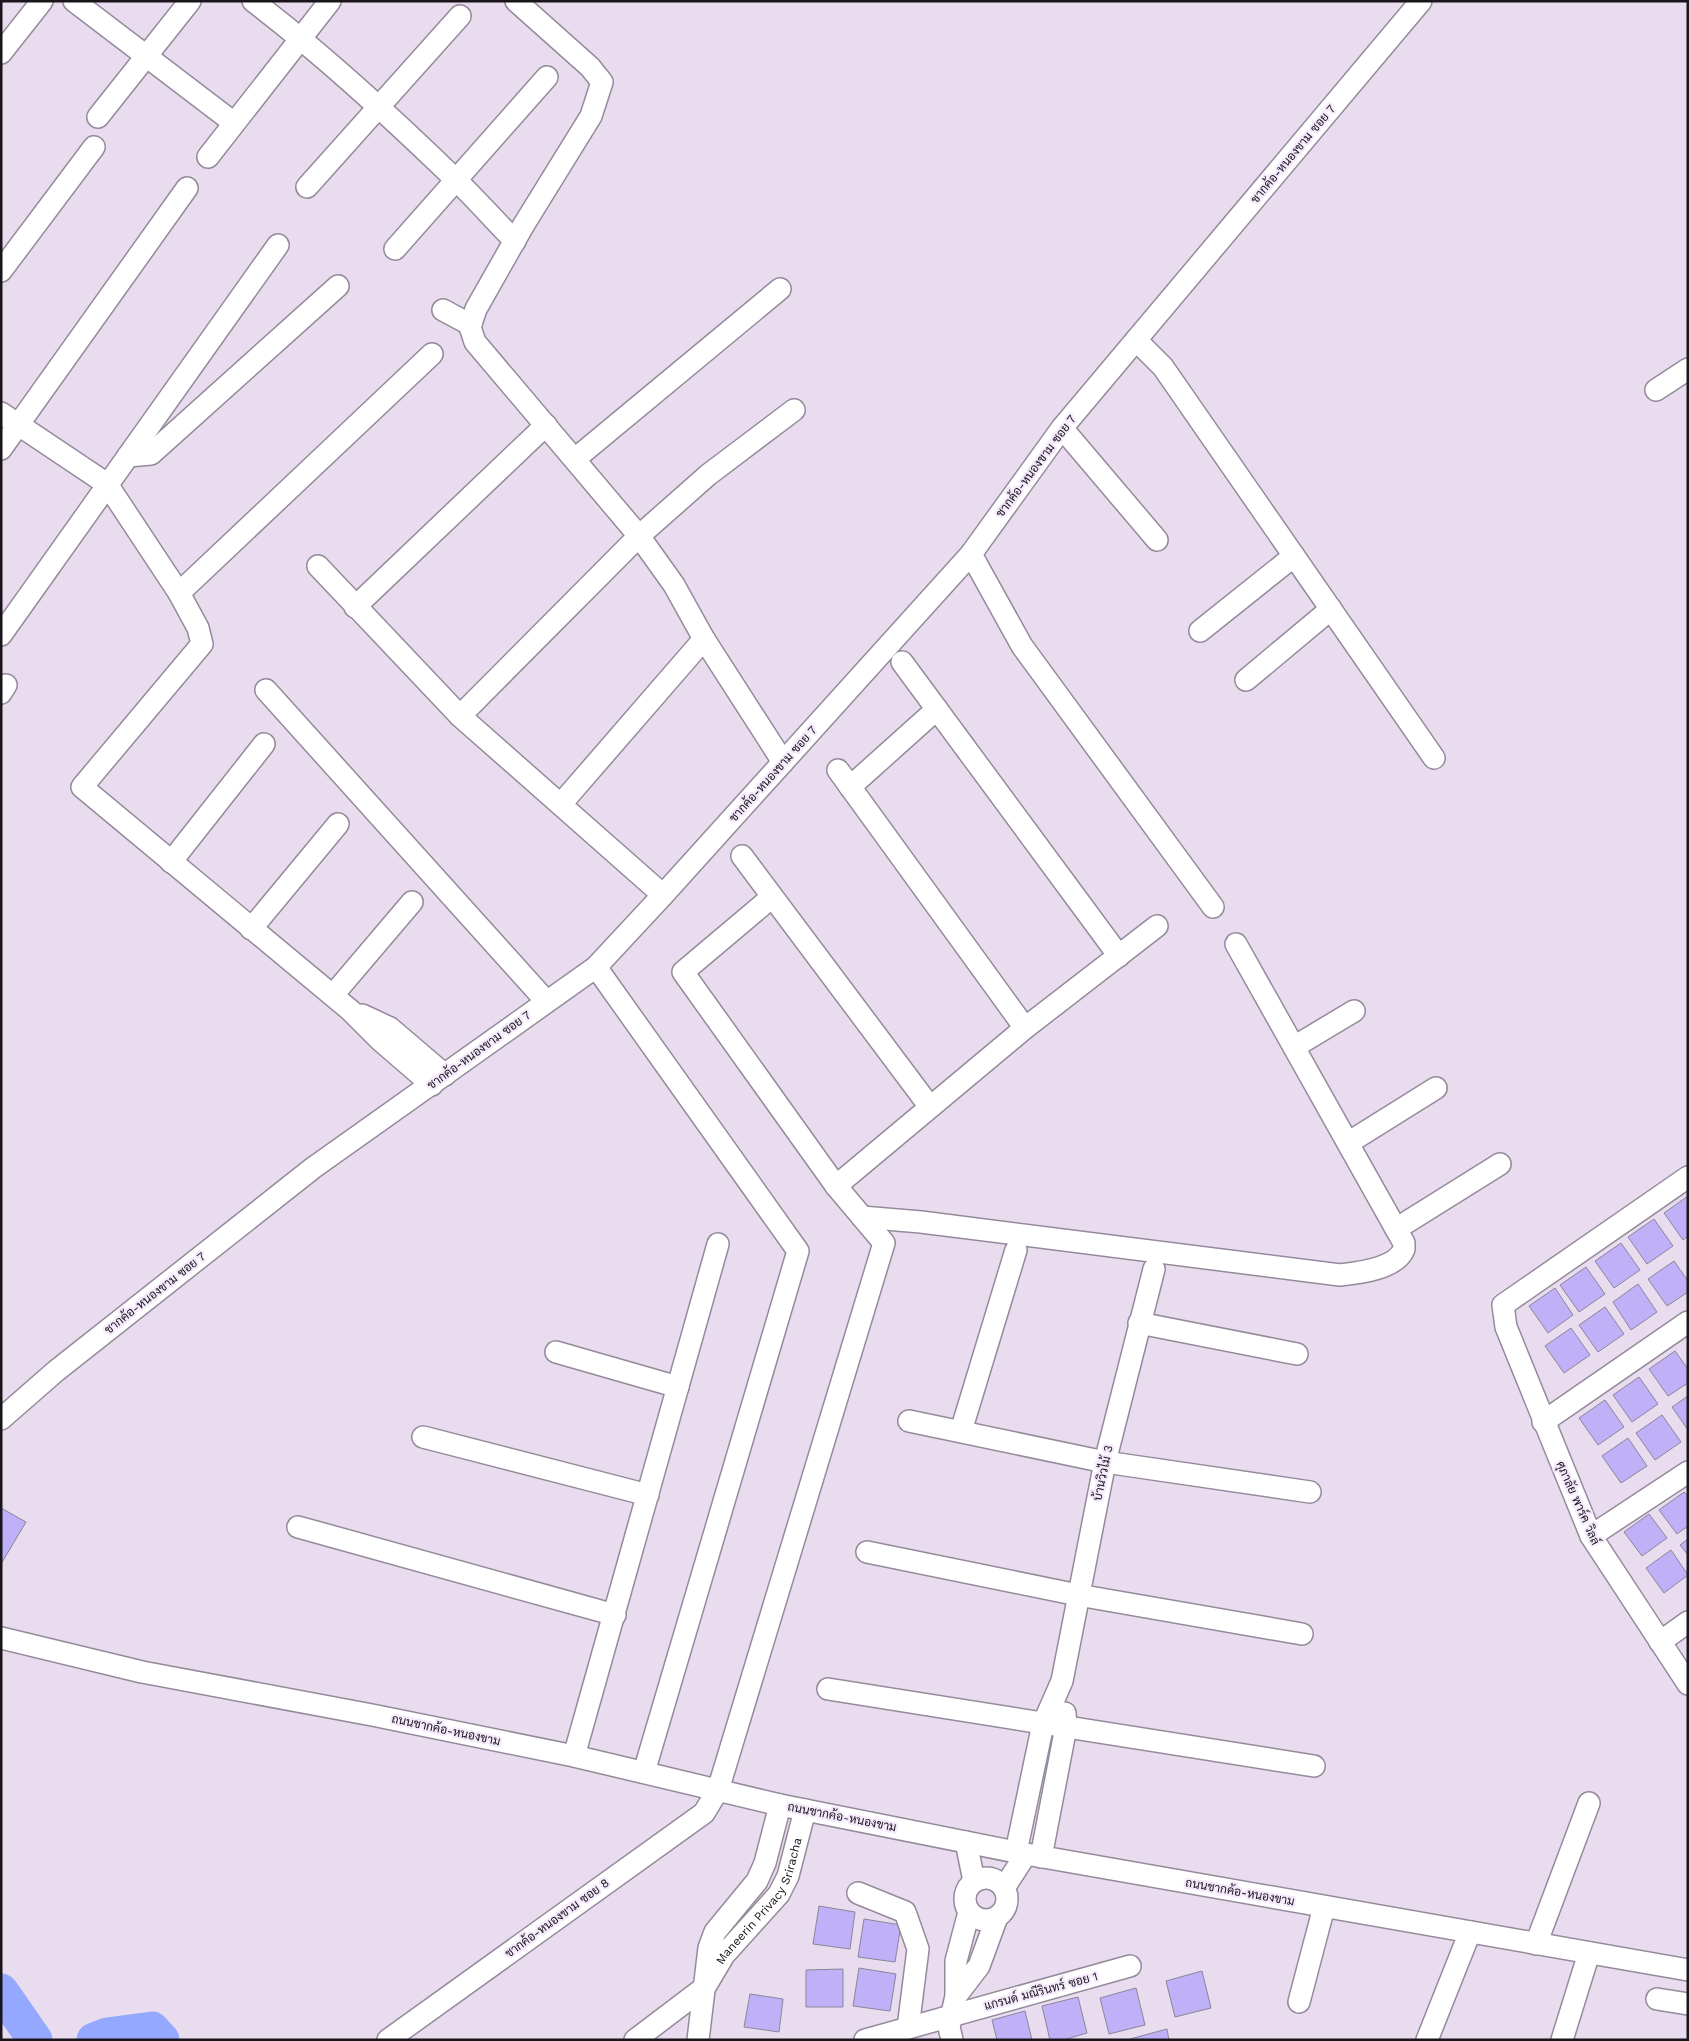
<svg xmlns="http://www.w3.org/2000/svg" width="1689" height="2041" font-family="'Work Sans',Sarabun,sans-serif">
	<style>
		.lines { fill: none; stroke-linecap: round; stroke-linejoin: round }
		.river { stroke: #95a8ff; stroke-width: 35 }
		.building { fill: #bfb0f8; stroke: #898699 }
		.minor-casing { stroke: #958a9b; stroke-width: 24 }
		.minor { stroke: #fff; stroke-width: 21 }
		.labels { text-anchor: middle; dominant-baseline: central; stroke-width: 4.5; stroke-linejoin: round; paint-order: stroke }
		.street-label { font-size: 12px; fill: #19151b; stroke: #f5e9fc }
	</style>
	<rect width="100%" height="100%" fill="#e8dcee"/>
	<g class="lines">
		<g class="river">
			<path d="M1,1991L35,2040"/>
			<path d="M94,2040L107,2035L152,2029L162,2040"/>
		</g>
	</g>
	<g class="building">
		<path d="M1688,1196V1236L1683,1240L1664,1213Z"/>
		<path d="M1654,1219L1673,1246L1647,1264L1628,1237Z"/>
		<path d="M1621,1243L1640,1270L1614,1288L1595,1261Z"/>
		<path d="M1674,1261L1688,1281V1292L1667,1306L1648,1279Z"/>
		<path d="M1586,1267L1605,1294L1579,1312L1560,1285Z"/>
		<path d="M1638,1284L1657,1312L1631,1330L1613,1302Z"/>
		<path d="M1555,1288L1573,1315L1548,1333L1529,1306Z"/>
		<path d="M1605,1307L1624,1334L1598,1352L1579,1325Z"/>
		<path d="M1571,1328L1590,1355L1564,1373L1545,1346Z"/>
		<path d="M1675,1351L1688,1369V1383L1668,1396L1649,1369Z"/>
		<path d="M1639,1377L1658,1404L1632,1422L1613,1395Z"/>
		<path d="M1688,1396V1430L1672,1407Z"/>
		<path d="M1605,1400L1624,1427L1598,1445L1579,1418Z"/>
		<path d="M1662,1415L1681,1442L1655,1460L1636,1433Z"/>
		<path d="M1628,1438L1647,1466L1621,1483L1602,1456Z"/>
		<path d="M1684,1492L1688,1496V1526L1677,1534L1659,1510Z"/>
		<path d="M1,1508L26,1522L1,1564Z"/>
		<path d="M1649,1514L1667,1538L1642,1556L1624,1532Z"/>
		<path d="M1688,1539V1555L1680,1545Z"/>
		<path d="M1671,1550L1688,1575L1664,1593L1646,1568Z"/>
		<path d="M819,1906L855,1912L850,1949L813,1944Z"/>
		<path d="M864,1919L901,1925L895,1962L858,1957Z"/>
		<path d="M859,1968L896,1974L890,2011L853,2006Z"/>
		<path d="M843,1969V2007H806V1970Z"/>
		<path d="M1202,1971L1211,2008L1175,2017L1166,1981Z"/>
		<path d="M1136,1988L1145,2025L1109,2034L1100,1998Z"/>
		<path d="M750,1994L783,1999L779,2032L744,2027Z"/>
		<path d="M1078,1997L1087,2033L1063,2040H1050L1042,2006Z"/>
		<path d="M1025,2011L1032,2040H997L992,2020Z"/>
		<path d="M1167,2029L1169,2040H1131L1130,2039Z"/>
	</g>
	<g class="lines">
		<g class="minor-casing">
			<g id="minor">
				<path d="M74,1L234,123"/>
				<path d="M253,1C324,55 390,116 454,178C475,198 494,220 515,241"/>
				<path d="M516,1L590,67L602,82L591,116L523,226L476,309L470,327L475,342L639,536L674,585L704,639L783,762"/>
				<path d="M1,53L42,1"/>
				<path d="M98,117L190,1"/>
				<path d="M208,157L330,1"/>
				<path d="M307,187L460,16"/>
				<path d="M395,249L547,77"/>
				<path d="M1,271L94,147"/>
				<path d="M443,310L471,325"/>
				<path d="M1136,340L1163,367L1434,758"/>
				<path d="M1656,390L1688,369"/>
				<path d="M1,413L107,484L179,593L198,628L202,644L82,787L350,1010L380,1040L432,1085"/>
				<path d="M1062,428L1157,540"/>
				<path d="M1,449L187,188"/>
				<path d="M128,456L151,454L338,286"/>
				<path d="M575,459L780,289"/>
				<path d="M971,554L1022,646L1213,907"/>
				<path d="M318,566L460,716L663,895"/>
				<path d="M179,593L432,354"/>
				<path d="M355,607L546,425"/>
				<path d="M1200,631L1294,556"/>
				<path d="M1,635L278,245"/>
				<path d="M902,662L1119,956"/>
				<path d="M1246,680L1331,609"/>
				<path d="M266,690L546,1001"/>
				<path d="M1,693L6,685"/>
				<path d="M460,716L639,536L708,475L794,410"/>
				<path d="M838,770L1025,1028"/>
				<path d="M850,787L937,709"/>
				<path d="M561,804L704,639"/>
				<path d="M742,856L930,1107"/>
				<path d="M171,862L264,744"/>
				<path d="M251,929L338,824"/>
				<path d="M596,967L798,1251L644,1772"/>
				<path d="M333,995L412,902"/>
				<path d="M362,1015L390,1028L445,1075"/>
				<path d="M1294,1047L1354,1011"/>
				<path d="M1348,1143L1436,1088"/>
				<path d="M1688,1177L1503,1305L1506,1327L1591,1536L1688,1684"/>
				<path d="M836,1186L1025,1028L1157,926"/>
				<path d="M862,1217L921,1222L1340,1275C1359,1273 1396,1269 1404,1249V1243L1396,1229L1236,944"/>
				<path d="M1396,1229L1500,1164"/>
				<path d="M1139,1323L1297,1354"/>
				<path d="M556,1352L678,1387"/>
				<path d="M1,1419L56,1371L313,1168L596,967L663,895L971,554L1062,428L1421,1"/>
				<path d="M909,1421L1105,1462L1310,1492"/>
				<path d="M1543,1422L1688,1322"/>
				<path d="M961,1431L1016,1250"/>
				<path d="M423,1437L648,1495"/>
				<path d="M298,1527L615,1615"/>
				<path d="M1591,1536L1688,1472"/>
				<path d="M867,1552L1078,1595L1302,1634"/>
				<path d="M1,1638L142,1672L372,1715L574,1756L780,1805L1026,1854L1688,1970"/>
				<path d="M1660,1642L1688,1622"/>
				<path d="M828,1689L1314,1766"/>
				<path d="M574,1756L718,1244"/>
				<path d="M966,1842L974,1881"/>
				<path d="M1016,1852L1043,1724L1062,1681L1105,1462L1154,1269"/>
				<path d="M1041,1857L1066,1727L1065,1713"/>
				<circle cx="986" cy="1899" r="21"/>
				<path d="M1004,1888L1026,1854"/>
				<path d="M858,1893L905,1912L918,1949L908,2028"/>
				<path d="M1536,1944L1589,1803"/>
				<path d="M956,1996L979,1966L997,1917"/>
				<path d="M1657,1999L1688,2004"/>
				<path d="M1299,2002L1324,1907"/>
				<path d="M388,2040L704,1813L718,1790L884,1243L836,1186L683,972L772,897"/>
				<path id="s1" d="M635,2040L705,1987L724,1955L779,1894L788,1876L805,1810"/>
				<path d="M698,2040L709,1948L715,1932L757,1881L765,1863L780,1805"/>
				<path d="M865,2040L1130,1966"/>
				<path d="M952,2040L949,2027L956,1996V1961L969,1912"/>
				<path d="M1427,2040L1470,1932"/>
				<path d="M1562,2040L1589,1953"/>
			</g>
		</g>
		<use href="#minor" class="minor"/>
	</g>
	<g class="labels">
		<g class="street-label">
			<text transform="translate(1293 154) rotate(-50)">ชากค้อ-หนองขาม ซอย 7</text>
			<text transform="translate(1036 466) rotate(-53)">ชากค้อ-หนองขาม ซอย 7</text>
			<text transform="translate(773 774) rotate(-48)">ชากค้อ-หนองขาม ซอย 7</text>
			<text transform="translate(479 1050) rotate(-36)">ชากค้อ-หนองขาม ซอย 7</text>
			<text transform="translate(155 1293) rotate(-38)">ชากค้อ-หนองขาม ซอย 7</text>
			<text transform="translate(1103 1473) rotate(-78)">บ้านวิวไม้ 3</text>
			<text transform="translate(1578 1503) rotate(66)">ศุภาลัย พาร์ค วิลล์</text>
			<text transform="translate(446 1730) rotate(12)">ถนนชากค้อ-หนองขาม</text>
			<text transform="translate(842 1817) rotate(11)">ถนนชากค้อ-หนองขาม</text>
			<text transform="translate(1240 1892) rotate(10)">ถนนชากค้อ-หนองขาม</text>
			<text stroke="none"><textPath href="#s1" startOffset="191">Maneerin Privacy Sriracha</textPath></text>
			<text transform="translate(557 1918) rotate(-36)">ชากค้อ-หนองขาม ซอย 8</text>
			<text transform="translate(1041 1991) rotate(-15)">แกรนด์ มณีรินทร์ ซอย 1</text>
		</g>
	</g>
	<rect width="1689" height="2041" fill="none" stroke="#19151b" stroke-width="5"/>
</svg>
